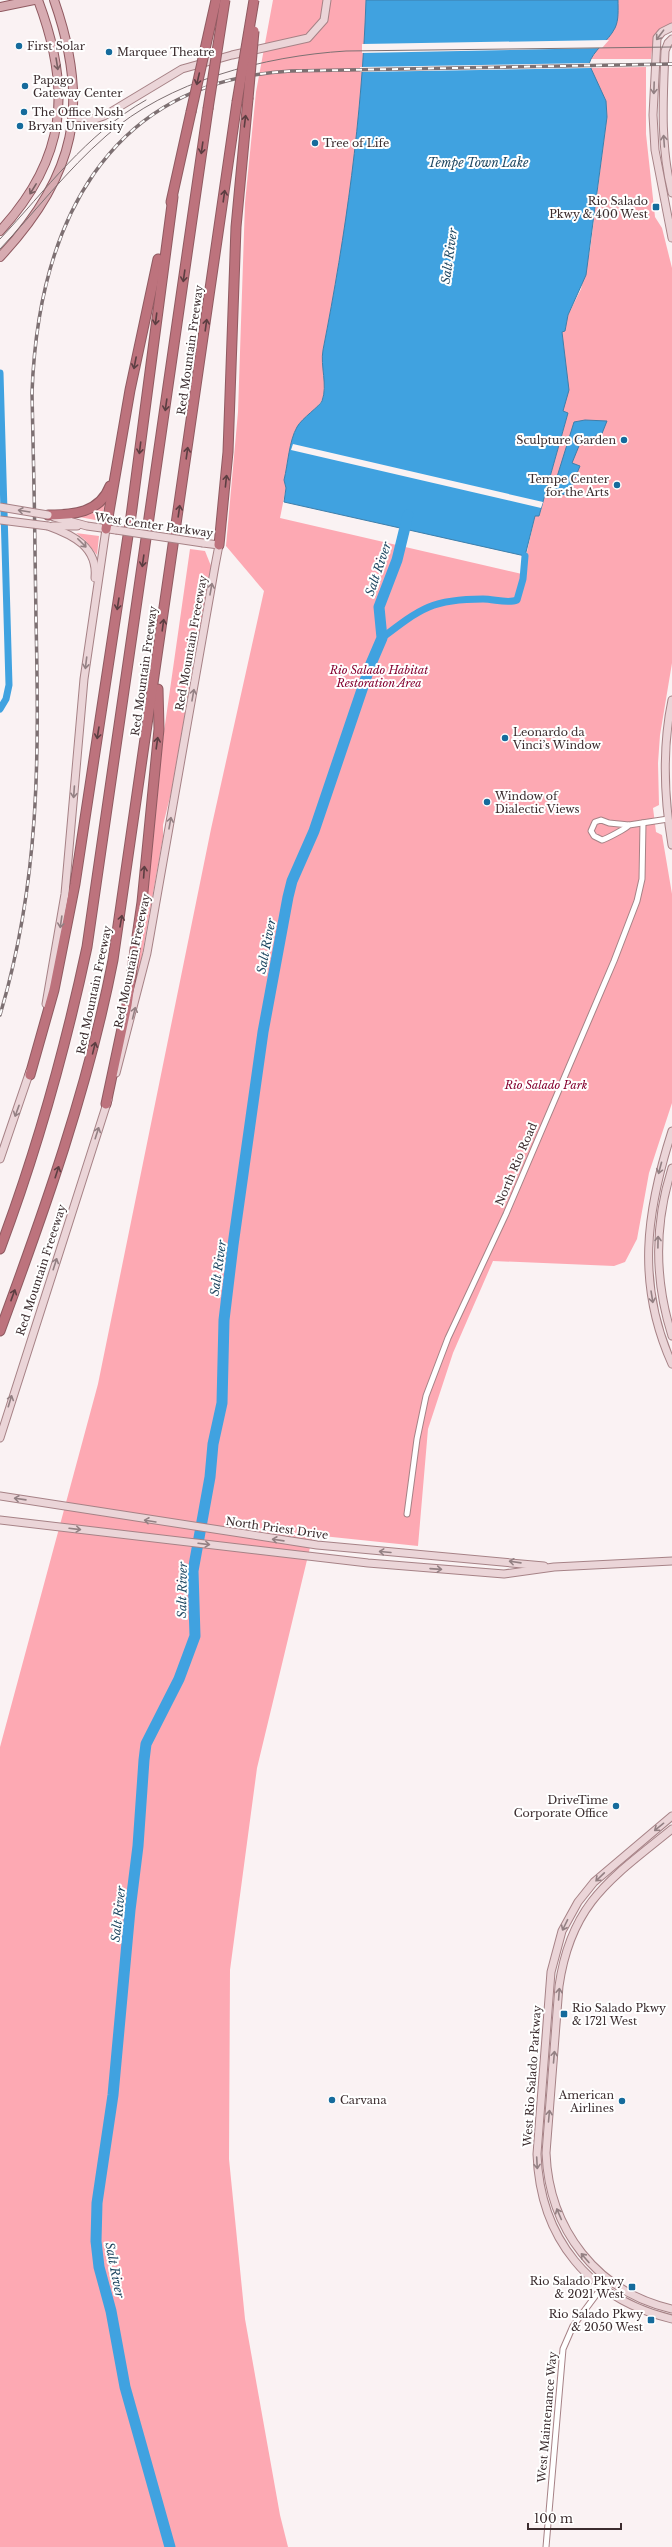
<svg xmlns="http://www.w3.org/2000/svg" width="672" height="2547" font-family="'Libre Baskerville',serif">
	<style>
		.green { fill: #fda9b3 }
		.water { fill: #40a2e0; stroke: #3e7fab }
		.pier { fill: #faf2f3 }
		.lines { fill: none; stroke-linecap: round; stroke-linejoin: round }
		.canal { stroke: #40a2e0; stroke-width: 7 }
		.river { stroke: #40a2e0; stroke-width: 11 }
		.street-casing { stroke: #a68286; stroke-width: 7 }
		.secondary-casing { stroke: #a68286; stroke-width: 9 }
		.primary-casing { stroke: #905a61; stroke-width: 10 }
		.highway-casing { stroke: #905a61; stroke-width: 11 }
		.street { stroke: #fff; stroke-width: 5 }
		.secondary { stroke: #ebd5d8; stroke-width: 7 }
		.primary { stroke: #d7abb1; stroke-width: 8 }
		.highway { stroke: #bd737d; stroke-width: 9 }
		.tram { stroke: #7d7072; stroke-width: 1 }
		.rail-casing { stroke: #7d7072; stroke-width: 3.5 }
		.rail { stroke: #fff; stroke-width: 2; stroke-dasharray: 6; stroke-linecap: butt }
		.secondary-bridge-casing { stroke: #a68286; stroke-width: 9; stroke-linecap: butt }
		.highway-bridge-casing { stroke: #905a61; stroke-width: 11; stroke-linecap: butt }
		.secondary-bridge { stroke: #ebd5d8; stroke-width: 7 }
		.highway-bridge { stroke: #bd737d; stroke-width: 9 }
		.oneway { stroke: #938083 }
		.oneway2 { stroke: #795f62 }
		.oneway3 { stroke: #5c3e42 }
		.poi-dot { fill: #156b9c; stroke: #fff; stroke-width: 1.5 }
		.labels { text-anchor: middle; dominant-baseline: central; stroke-width: 4; stroke-linejoin: round; paint-order: stroke }
		.poi-label { font-size: 11px; fill: #3b2c2e; stroke: #fff; text-anchor: start }
		.street-label { font-size: 11px; fill: #3b2c2e; stroke: #fff }
		.park-label { font-size: 11px; font-style: italic; fill: #84002f; stroke: #fff }
		.water-label { font-size: 12px; font-style: italic; fill: #1f4761; stroke: #fff }
	</style>
	<rect width="100%" height="100%" fill="#faf2f3"/>
	<g class="green">
		<path d="M273,0H366C362,118 346,234 323,349C320,365 328,385 322,400C319,407 303,418 297,427C290,439 288,465 284,480L286,488L280,518L522,574L535,516H539L568,413L563,411L566,379L562,332L565,331L568,315L581,289L590,250L607,117L606,101L589,68L646,67V134L655,217L662,228L672,268V663L660,735L658,763L659,805L653,808L656,832L662,835L672,894V1103L649,1173L637,1239L625,1262L614,1266L493,1261L453,1353L428,1429L418,1546L313,1535L257,1768L230,1970L229,2159L245,2319L280,2515L288,2547H0V1747L98,1384L211,829L264,591L226,546L238,412L245,203L256,92Z"/>
		<path d="M618,0H672V24C653,27 653,43 651,59H591C607,31 617,39 618,0Z"/>
		<path d="M105,503L101,521L79,517Z"/>
		<path d="M76,533L99,536L97,555L85,540Z"/>
		<path d="M190,549L205,551L211,566L171,793L163,825V837L136,989L154,802Z"/>
	</g>
	<g class="water">
		<path d="M366,0H618C618,9 619,20 615,28C608,42 593,50 589,64L606,101L607,117L586,275L568,315L565,331L562,332L569,390L563,411L568,413L539,516H535L525,556L284,502L286,488L284,480C288,464 289,441 297,427C302,418 320,406 322,401C328,385 320,366 323,350C346,233 362,118 366,0Z"/>
		<path d="M585,420L607,421L601,436L596,435L592,440L581,441L572,463L580,466L568,495L552,493L574,422Z"/>
	</g>
	<g class="pier">
		<path d="M609,40L602,48L362,53V44Z"/>
		<path d="M591,63V68L360,72V67Z"/>
		<path d="M293,444L543,502L541,508L291,450Z"/>
	</g>
	<g class="lines">
		<g class="canal">
			<path d="M0,373L9,685L6,699L0,709"/>
			<path d="M382,638C421,608 433,599 483,599C494,599 508,604 517,600L523,579L525,556"/>
		</g>
		<path class="river" d="M170,2547L125,2387L111,2311L99,2267L96,2241L97,2203L113,2095L130,1910L138,1846L144,1760L146,1744L179,1679L195,1636L193,1571L210,1477L213,1444L222,1403L224,1320L233,1245L263,1032L288,897L292,881L314,831L370,666L382,638L379,607L397,560L408,515"/>
		<g class="street-casing">
			<g id="street">
				<path d="M629,825C627,828 606,839 602,840L594,836L591,831L595,822L601,820L609,823L629,825L668,819"/>
				<path d="M407,1514L417,1439L426,1396L448,1338L506,1214L614,961L637,901L642,879L643,823"/>
				<path d="M546,2547L563,2349L573,2326L608,2279"/>
			</g>
		</g>
		<g class="secondary-casing">
			<g id="secondary">
				<path d="M672,27L662,32L657,38L653,115L655,150L672,238"/>
				<path d="M672,39L668,43L665,51C663,99 660,146 672,193"/>
				<path d="M73,117L95,119L104,116L182,69L232,55L308,38L324,20L327,0"/>
				<path d="M54,517L87,526L116,530"/>
				<path d="M48,526C73,535 98,547 95,578"/>
				<path d="M53,526H77"/>
				<path d="M672,700C662,748 664,797 672,845"/>
				<path d="M46,1004L65,894L84,679L106,529"/>
				<path d="M116,1073L147,953L215,566L219,545L203,543"/>
				<path d="M672,1131C646,1212 636,1284 672,1364"/>
				<path d="M0,1159L30,1071"/>
				<path d="M672,1168C654,1224 654,1279 672,1336"/>
				<path d="M0,1438L108,1100"/>
				<path d="M0,1496L317,1545L544,1566"/>
				<path d="M0,1520L368,1563L504,1574L554,1567L672,1561"/>
				<path d="M672,1816L594,1882L578,1902L562,1931L551,1972L537,2154C540,2238 589,2299 672,2319"/>
				<path d="M672,1829C612,1878 571,1902 559,1986L546,2153C549,2229 597,2292 672,2309"/>
			</g>
		</g>
		<g class="primary-casing">
			<g id="primary">
				<path d="M0,7L34,0"/>
				<path d="M0,231C67,158 72,90 38,0"/>
				<path d="M0,257C76,176 91,105 54,0"/>
			</g>
		</g>
		<g class="highway-casing">
			<g id="highway">
				<path d="M171,202L191,112"/>
				<path d="M48,515C73,515 100,513 110,486"/>
				<path d="M106,529L130,390L158,259"/>
				<path d="M219,545L228,452L236,227L248,99"/>
				<path d="M30,1075L54,990L75,884L131,516L173,197"/>
				<path d="M106,1104L127,1005L142,902L159,729L158,689"/>
				<path d="M0,1249C37,1150 65,1050 87,947L208,109"/>
				<path d="M0,1331C45,1209 88,1088 113,960L237,102"/>
			</g>
		</g>
		<use href="#street" class="street"/>
		<use href="#secondary" class="secondary"/>
		<use href="#primary" class="primary"/>
		<use href="#highway" class="highway"/>
		<g class="tram">
			<path d="M0,239C46,190 86,134 146,100"/>
			<path d="M0,249C35,212 67,170 106,136C167,81 265,56 346,51L672,47"/>
		</g>
		<g class="rail-casing">
			<path id="rail" d="M0,1015C40,881 39,757 36,619C35,544 34,468 32,393C38,227 105,81 291,71L672,64"/>
		</g>
		<use href="#rail" class="rail"/>
		<g class="secondary-bridge-casing">
			<g id="secondary-bridge">
				<path d="M0,507L48,515"/>
				<path d="M0,520L48,526"/>
				<path d="M116,530L203,543"/>
			</g>
		</g>
		<g class="highway-bridge-casing">
			<g id="highway-bridge">
				<path d="M248,99L254,31"/>
				<path d="M237,102L254,0"/>
				<path d="M208,109L225,0"/>
				<path d="M191,112L216,0"/>
			</g>
		</g>
		<use href="#secondary-bridge" class="secondary-bridge"/>
		<use href="#highway-bridge" class="highway-bridge"/>
	</g>
	<defs><path id="oneway-shaft" d="M-6 0H5M1.5-3L5.5 0L1.5 3" fill="none" stroke-width="1.6" stroke-linecap="round" stroke-linejoin="round"/></defs>
	<g class="oneway">
		<use href="#oneway-shaft" transform="translate(660 35) rotate(127)"/>
		<use href="#oneway-shaft" transform="translate(654 88) rotate(92)"/>
		<use href="#oneway-shaft" transform="translate(664 141) rotate(-94)"/>
		<use href="#oneway-shaft" transform="translate(24 511) rotate(-171)"/>
		<use href="#oneway-shaft" transform="translate(82 543) rotate(45)"/>
		<use href="#oneway-shaft" transform="translate(211 589) rotate(-80)"/>
		<use href="#oneway-shaft" transform="translate(86 663) rotate(97)"/>
		<use href="#oneway-shaft" transform="translate(193 695) rotate(-80)"/>
		<use href="#oneway-shaft" transform="translate(74 792) rotate(94)"/>
		<use href="#oneway-shaft" transform="translate(170 823) rotate(-80)"/>
		<use href="#oneway-shaft" transform="translate(61 922) rotate(98)"/>
		<use href="#oneway-shaft" transform="translate(134 1013) rotate(-76)"/>
		<use href="#oneway-shaft" transform="translate(17 1111) rotate(110)"/>
		<use href="#oneway-shaft" transform="translate(97 1133) rotate(-72)"/>
		<use href="#oneway-shaft" transform="translate(660 1168) rotate(105)"/>
		<use href="#oneway-shaft" transform="translate(658 1242) rotate(-89)"/>
		<use href="#oneway-shaft" transform="translate(55 1264) rotate(-72)"/>
		<use href="#oneway-shaft" transform="translate(652 1297) rotate(81)"/>
		<use href="#oneway-shaft" transform="translate(10 1401) rotate(-73)"/>
		<use href="#oneway-shaft" transform="translate(20 1499) rotate(-172)"/>
		<use href="#oneway-shaft" transform="translate(150 1521) rotate(-171)"/>
		<use href="#oneway-shaft" transform="translate(75 1529) rotate(7)"/>
		<use href="#oneway-shaft" transform="translate(278 1540) rotate(-172)"/>
		<use href="#oneway-shaft" transform="translate(204 1544) rotate(7)"/>
		<use href="#oneway-shaft" transform="translate(385 1552) rotate(-175)"/>
		<use href="#oneway-shaft" transform="translate(515 1562) rotate(-172)"/>
		<use href="#oneway-shaft" transform="translate(436 1569) rotate(4)"/>
		<use href="#oneway-shaft" transform="translate(659 1827) rotate(141)"/>
		<use href="#oneway-shaft" transform="translate(600 1877) rotate(136)"/>
		<use href="#oneway-shaft" transform="translate(565 1925) rotate(116)"/>
		<use href="#oneway-shaft" transform="translate(559 1994) rotate(-86)"/>
		<use href="#oneway-shaft" transform="translate(554 2057) rotate(-85)"/>
		<use href="#oneway-shaft" transform="translate(549 2116) rotate(-85)"/>
		<use href="#oneway-shaft" transform="translate(537 2163) rotate(87)"/>
		<use href="#oneway-shaft" transform="translate(559 2214) rotate(-113)"/>
		<use href="#oneway-shaft" transform="translate(585 2258) rotate(-131)"/>
	</g>
	<g class="oneway2">
		<use href="#oneway-shaft" transform="translate(57 64) rotate(81)"/>
		<use href="#oneway-shaft" transform="translate(33 189) rotate(122)"/>
	</g>
	<g class="oneway3">
		<use href="#oneway-shaft" transform="translate(198 79) rotate(103)"/>
		<use href="#oneway-shaft" transform="translate(245 121) rotate(-83)"/>
		<use href="#oneway-shaft" transform="translate(202 148) rotate(98)"/>
		<use href="#oneway-shaft" transform="translate(224 196) rotate(-82)"/>
		<use href="#oneway-shaft" transform="translate(184 276) rotate(98)"/>
		<use href="#oneway-shaft" transform="translate(156 319) rotate(97)"/>
		<use href="#oneway-shaft" transform="translate(206 325) rotate(-82)"/>
		<use href="#oneway-shaft" transform="translate(135 363) rotate(101)"/>
		<use href="#oneway-shaft" transform="translate(166 405) rotate(98)"/>
		<use href="#oneway-shaft" transform="translate(140 448) rotate(97)"/>
		<use href="#oneway-shaft" transform="translate(187 453) rotate(-82)"/>
		<use href="#oneway-shaft" transform="translate(226 481) rotate(-84)"/>
		<use href="#oneway-shaft" transform="translate(179 511) rotate(-82)"/>
		<use href="#oneway-shaft" transform="translate(143 561) rotate(98)"/>
		<use href="#oneway-shaft" transform="translate(118 604) rotate(99)"/>
		<use href="#oneway-shaft" transform="translate(163 625) rotate(-82)"/>
		<use href="#oneway-shaft" transform="translate(98 733) rotate(99)"/>
		<use href="#oneway-shaft" transform="translate(157 743) rotate(-82)"/>
		<use href="#oneway-shaft" transform="translate(144 872) rotate(-86)"/>
		<use href="#oneway-shaft" transform="translate(121 921) rotate(-80)"/>
		<use href="#oneway-shaft" transform="translate(94 1048) rotate(-76)"/>
		<use href="#oneway-shaft" transform="translate(57 1172) rotate(-72)"/>
		<use href="#oneway-shaft" transform="translate(13 1295) rotate(-70)"/>
	</g>
	<g class="poi-dot">
		<circle cx="19" cy="46" r="4"/>
		<circle cx="109" cy="52" r="4"/>
		<circle cx="25" cy="86" r="4"/>
		<circle cx="24" cy="112" r="4"/>
		<circle cx="20" cy="126" r="4"/>
		<circle cx="315" cy="143" r="4"/>
		<rect x="652" y="203" width="8" height="8" rx="2"/>
		<circle cx="624" cy="440" r="4"/>
		<circle cx="617" cy="485" r="4"/>
		<circle cx="505" cy="738" r="4"/>
		<circle cx="487" cy="802" r="4"/>
		<circle cx="616" cy="1806" r="4"/>
		<rect x="560" y="2010" width="8" height="8" rx="2"/>
		<circle cx="332" cy="2100" r="4"/>
		<circle cx="622" cy="2101" r="4"/>
		<rect x="628" y="2283" width="8" height="8" rx="2"/>
		<rect x="647" y="2316" width="8" height="8" rx="2"/>
	</g>
	<g class="labels">
		<g class="poi-label">
			<text x="27" y="46">First Solar</text>
			<text x="117" y="52">Marquee Theatre</text>
			<text x="33" y="80">Papago<tspan x="33" dy="13">Gateway Center</tspan></text>
			<text x="32" y="112">The Office Nosh</text>
			<text x="28" y="126">Bryan University</text>
			<text x="323" y="143">Tree of Life</text>
			<text x="648" y="201" text-anchor="end">Rio Salado<tspan x="648" dy="13">Pkwy &amp; 400 West</tspan></text>
			<text x="616" y="440" text-anchor="end">Sculpture Garden</text>
			<text x="609" y="479" text-anchor="end">Tempe Center<tspan x="609" dy="13">for the Arts</tspan></text>
			<text x="513" y="732">Leonardo da<tspan x="513" dy="13">Vinci’s Window</tspan></text>
			<text x="495" y="796">Window of<tspan x="495" dy="13">Dialectic Views</tspan></text>
			<text x="608" y="1800" text-anchor="end">DriveTime<tspan x="608" dy="13">Corporate Office</tspan></text>
			<text x="572" y="2008">Rio Salado Pkwy<tspan x="572" dy="13">&amp; 1721 West</tspan></text>
			<text x="614" y="2095" text-anchor="end">American<tspan x="614" dy="13">Airlines</tspan></text>
			<text x="340" y="2100">Carvana</text>
			<text x="624" y="2281" text-anchor="end">Rio Salado Pkwy<tspan x="624" dy="13">&amp; 2021 West</tspan></text>
			<text x="643" y="2314" text-anchor="end">Rio Salado Pkwy<tspan x="643" dy="13">&amp; 2050 West</tspan></text>
		</g>
		<g class="street-label">
			<text transform="translate(190 350) rotate(-82)">Red Mountain Freeway</text>
			<text transform="translate(154 525) rotate(8)">West Center Parkway</text>
			<text transform="translate(191 643) rotate(-80)">Red Mountain Freeeway</text>
			<text transform="translate(144 671) rotate(-82)">Red Mountain Freeway</text>
			<text transform="translate(132 961) rotate(-78)">Red Mountain Freeeway</text>
			<text transform="translate(94 990) rotate(-78)">Red Mountain Freeway</text>
			<text transform="translate(516 1164) rotate(-67)">North Rio Road</text>
			<text transform="translate(41 1270) rotate(-72)">Red Mountain Freeeway</text>
			<text transform="translate(277 1528) rotate(8)">North Priest Drive</text>
			<text transform="translate(532 2076) rotate(-86)">West Rio Salado Parkway</text>
			<text transform="translate(547 2417) rotate(-85)">West Maintenance Way</text>
		</g>
		<g class="park-label">
			<text x="379" y="670">Rio Salado Habitat<tspan x="379" dy="13">Restoration Area</tspan></text>
			<text x="546" y="1085">Rio Salado Park</text>
		</g>
		<g class="water-label">
			<text x="478" y="162">Tempe Town Lake</text>
			<text transform="translate(449 256) rotate(-82)">Salt River</text>
			<text transform="translate(378 569) rotate(-71)">Salt River</text>
			<text transform="translate(266 946) rotate(-79)">Salt River</text>
			<text transform="translate(218 1268) rotate(-82)">Salt River</text>
			<text transform="translate(182 1590) rotate(-89)">Salt River</text>
			<text transform="translate(118 1914) rotate(-84)">Salt River</text>
			<text transform="translate(115 2270) rotate(79)">Salt River</text>
		</g>
	</g>
	<path d="M528 2523v6h93v-6" fill="none" stroke="#3b2c2e" stroke-width="2"/>
	<text x="534" y="2523" font-size="12" fill="#3b2c2e" stroke="#ffffff" stroke-width="3" paint-order="stroke">100 m</text>
</svg>
